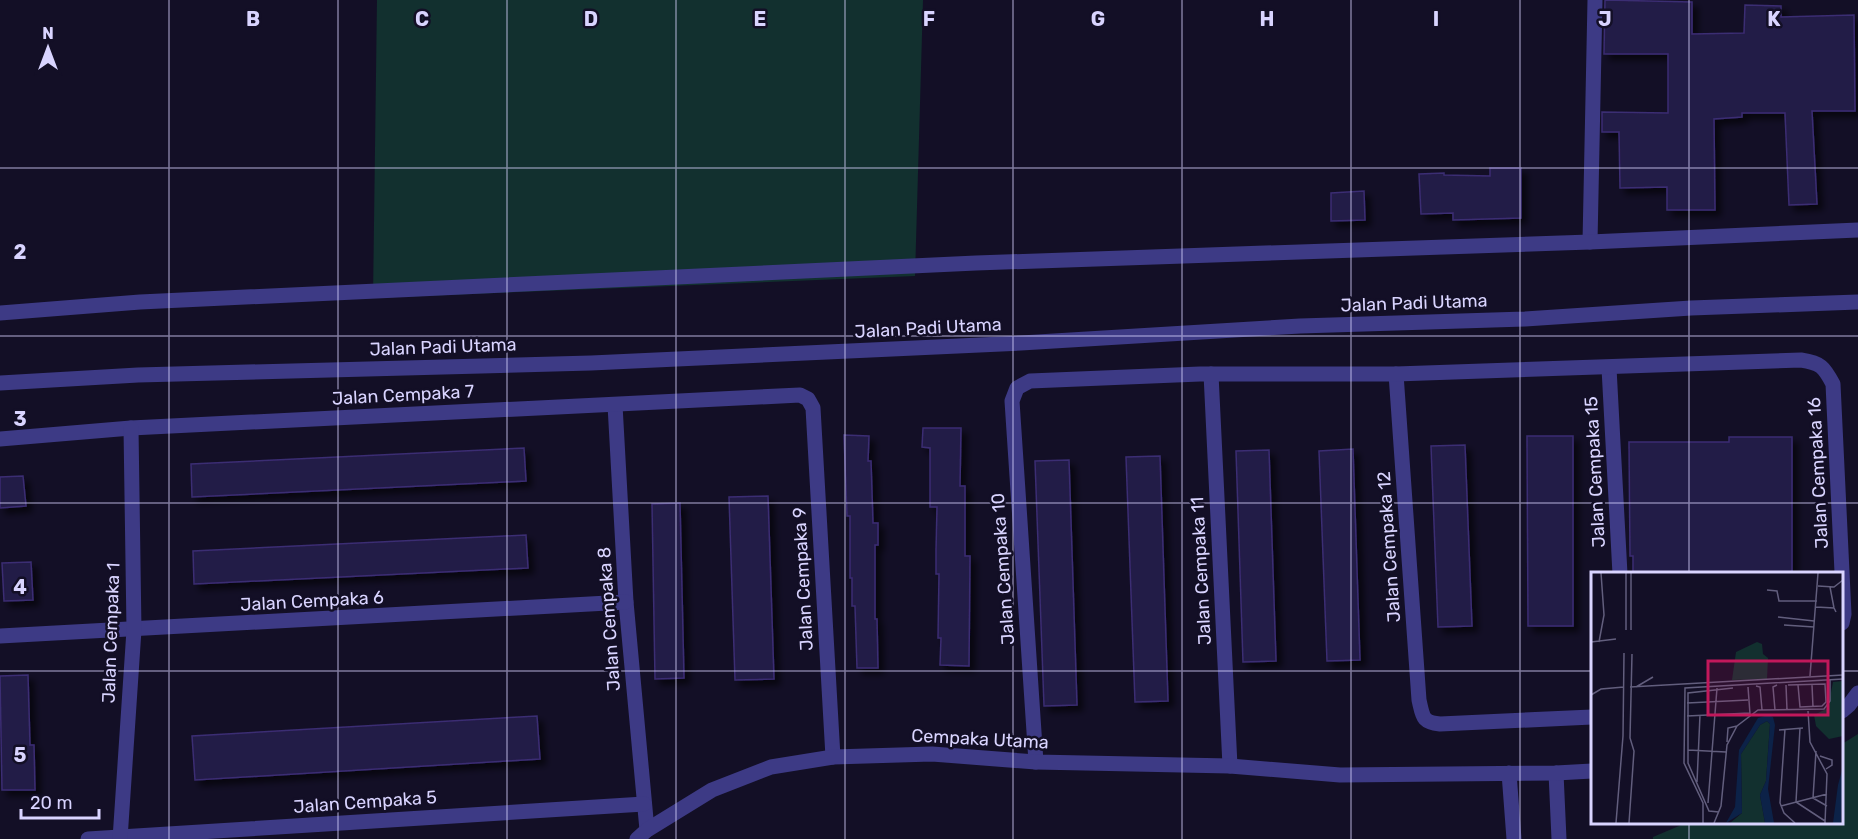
<svg xmlns="http://www.w3.org/2000/svg" width="1858" height="839" font-family="Rubik,sans-serif">
	<style>
		.green { fill: #12302f }
		.building { fill: #241b47; stroke: #3b2d73; stroke-width: 1.5; filter: url(#shadow) }
		.lines { fill: none; stroke-linecap: round; stroke-linejoin: round }
		.street { stroke: #3d3a85; stroke-width: 15 }
		.grid { fill: none; stroke: #d9d4ff; stroke-width: 1.5; stroke-opacity: 0.55 }
		.labels { text-anchor: middle; dominant-baseline: central; stroke-width: 5; stroke-linejoin: round; paint-order: stroke }
		.street-label { font-size: 18px; fill: #d9d4ff; stroke: #130f26 }
		.inset-road { fill: none; stroke: #625e7d; stroke-width: 1.5 }
		.view { fill: #c2185b; fill-opacity: 0.15; stroke: #c2185b; stroke-width: 3 }
		.inset-edge { fill: none; stroke: #d9d4ff; stroke-width: 3 }
		.grid-label { font-size: 20px; text-anchor: middle; font-weight: bold; fill: #d9d4ff; stroke: #130f26; stroke-width: 5; stroke-linejoin: round; paint-order: stroke }
	</style>
	<defs>
		<filter id="shadow"><feDropShadow dx="5.5" dy="5.5" stdDeviation="3" flood-color="#0009"/></filter>
	</defs>
	<rect width="100%" height="100%" fill="#130f26"/>
	<g class="green">
		<path d="M377,0H923L915,276L373,298Z"/>
		<path d="M1858,734V839H1653V837L1686,823L1842,822V744Z"/>
	</g>
	<g class="building">
		<path d="M1605,0L1692,2V34L1744,33L1745,5L1781,6V17L1854,15L1855,111H1812L1817,204L1789,205L1785,113H1742V117L1714,119L1715,210H1667V187L1620,188L1619,132H1602V112L1668,113V54H1604Z"/>
		<path d="M1490,168H1521V218L1453,220V213L1421,214L1419,174L1444,173V175L1490,176Z"/>
		<path d="M1364,191L1365,220L1331,221V193Z"/>
		<path d="M923,428H961L960,486H965V556H970L969,666L940,665L941,638H938L939,574H936V551L937,507H930V448L922,447Z"/>
		<path d="M844,435L869,436L868,461H871L873,523H878V545H875V619H877L878,668H857L855,606H852V578H850V516H847Z"/>
		<path d="M1527,436H1573V626H1528Z"/>
		<path d="M1729,437H1792V573H1633V556H1630L1629,442H1729Z"/>
		<path d="M1465,445L1472,626L1438,627L1431,446Z"/>
		<path d="M524,448L526,481L192,497L191,464Z"/>
		<path d="M1353,449L1360,660L1327,661L1319,451Z"/>
		<path d="M1269,450L1276,661L1243,662L1236,451Z"/>
		<path d="M1160,456L1168,701L1135,702L1126,457Z"/>
		<path d="M1069,460L1077,705L1044,706L1035,461Z"/>
		<path d="M23,476L26,506L0,508V477Z"/>
		<path d="M768,496L774,679L735,680L729,497Z"/>
		<path d="M680,503L684,678L655,679L652,504Z"/>
		<path d="M526,535L528,568L194,584L193,551Z"/>
		<path d="M31,562L33,600L4,601L2,563Z"/>
		<path d="M28,675L30,745H34L35,790H2L0,676Z"/>
		<path d="M537,716L540,759L195,780L192,736Z"/>
	</g>
	<g class="lines">
		<g class="street">
			<path d="M1590,242L1595,0"/>
			<path d="M0,313L140,302L976,263L1590,242L1858,230"/>
			<path d="M1609,368L1620,574"/>
			<path d="M1211,374L1230,766"/>
			<path d="M1396,374L1419,700C1423,717 1422,722 1440,724L1592,717"/>
			<path d="M0,383L138,375L591,363L1021,343L1300,326L1525,319L1691,308L1858,302"/>
			<path d="M615,405L626,602L647,830"/>
			<path d="M0,439L131,428L800,395L808,399L813,408L833,757"/>
			<path d="M0,636L626,602"/>
			<path d="M1842,711L1849,705L1858,693"/>
			<path d="M1036,762L1012,401L1017,388L1030,381L1200,374H1396L1801,360C1821,363 1824,367 1833,384L1844,614L1842,623"/>
			<path d="M1509,773L1514,839"/>
			<path d="M1556,773L1559,839"/>
			<path d="M88,839L644,804"/>
			<path d="M120,839L134,630L131,428"/>
			<path d="M637,839L647,830L712,790L771,767L833,757L932,754L1036,762L1230,766L1340,775L1556,773L1592,771"/>
		</g>
	</g>
	<path class="grid" d="M169,0V839M338,0V839M507,0V839M676,0V839M845,0V839M1013,0V839M1182,0V839M1351,0V839M1520,0V839M1689,0V574M0,168H1858M0,336H1858M0,503H1858M0,671H1592M1842,671H1858M1689,822V839"/>
	<g class="labels">
		<g class="street-label">
			<text transform="translate(1414 303) rotate(-2)">Jalan Padi Utama</text>
			<text transform="translate(928 328) rotate(-3)">Jalan Padi Utama</text>
			<text transform="translate(443 347) rotate(-2)">Jalan Padi Utama</text>
			<text transform="translate(403 395) rotate(-3)">Jalan Cempaka 7</text>
			<text transform="translate(1595 472) rotate(-93)">Jalan Cempaka 15</text>
			<text transform="translate(1818 473) rotate(-93)">Jalan Cempaka 16</text>
			<text transform="translate(1389 547) rotate(-94)">Jalan Cempaka 12</text>
			<text transform="translate(1003 569) rotate(-94)">Jalan Cempaka 10</text>
			<text transform="translate(1201 571) rotate(-93)">Jalan Cempaka 11</text>
			<text transform="translate(803 579) rotate(-93)">Jalan Cempaka 9</text>
			<text transform="translate(312 601) rotate(-3)">Jalan Cempaka 6</text>
			<text transform="translate(609 619) rotate(-94)">Jalan Cempaka 8</text>
			<text transform="translate(111 633) rotate(-88)">Jalan Cempaka 1</text>
			<text transform="translate(980 739) rotate(3)">Cempaka Utama</text>
			<text transform="translate(365 802) rotate(-4)">Jalan Cempaka 5</text>
		</g>
	</g>
	<g transform="translate(1591 572)">
		<rect width="252" height="252" fill="#130f26"/>
		<path d="M166,70L171,72L172,82L177,86L176,107L141,108L145,80ZM252,109V164L238,167L225,154L223,143L237,136L242,110ZM176,149L179,152L175,209L169,223L174,251H139L151,241L150,182L169,153Z" fill="#12302f"/>
		<path d="M177,143L182,145L184,153L177,217L183,251H174L169,223L175,209L179,152L176,149L169,153L150,182L151,241L135,251L144,235L148,178L167,146ZM252,195L250,251H242L247,213Z" fill="#0c2248"/>
		<path class="inset-road" d="M40,1V58M227,14L243,15L252,8M239,15L243,36M176,18L186,19L188,29H226M225,35L243,36L245,40M187,45L223,49M193,53L223,55M35,58V1M0,70L25,67M8,70L13,43L10,1M219,104L227,1M195,113L196,138M197,113L234,112L235,130L231,134L209,135L207,113M221,113L222,135M165,114L169,115L171,138M39,115L252,103M45,115L62,105M157,115L159,142M0,123L10,117L33,115M96,131L157,128M184,138L182,115L186,113M217,139L219,170L236,202L234,251M96,144L159,141M209,156L205,230L234,249M194,157L189,231L193,241L204,251M188,158L212,156M136,170L137,156L146,154M97,178L135,180M225,179L222,226L236,234M229,184L241,188V193L235,197M106,210L109,143M117,231L126,116M190,234L236,222M128,240L118,239L97,191V121L142,116M25,251L32,164L33,81M38,251L43,179L39,166L41,82M112,251V231L93,191L94,116L252,107M123,251L130,234L136,173L146,154L167,138L233,137L239,129V108"/>
		<path class="view" d="M117,89H237V143H117Z"/>
		<rect width="252" height="252" class="inset-edge"/>
	</g>
	<g class="grid-label">
		<text x="253" y="26">B</text>
		<text x="422" y="26">C</text>
		<text x="591" y="26">D</text>
		<text x="760" y="26">E</text>
		<text x="929" y="26">F</text>
		<text x="1098" y="26">G</text>
		<text x="1267" y="26">H</text>
		<text x="1436" y="26">I</text>
		<text x="1605" y="26">J</text>
		<text x="1774" y="26">K</text>
		<text x="20" y="259">2</text>
		<text x="20" y="426">3</text>
		<text x="20" y="594">4</text>
		<text x="20" y="762">5</text>
	</g>
	<g transform="translate(48 48)" stroke="#130f26" stroke-width="4.5" paint-order="stroke">
	<path d="M0-4.5L10 22L0 15L-10 22Z" fill="#d9d4ff"/>
	<text y="-9" font-size="16" font-weight="bold" text-anchor="middle" fill="#d9d4ff">N</text>
	</g>
	<path d="M21 809v9h78v-9" fill="none" stroke="#d9d4ff" stroke-width="3"/>
	<text x="30" y="809" font-size="18" fill="#d9d4ff" stroke="#130f26" stroke-width="4.5" paint-order="stroke">20 m</text>
</svg>
